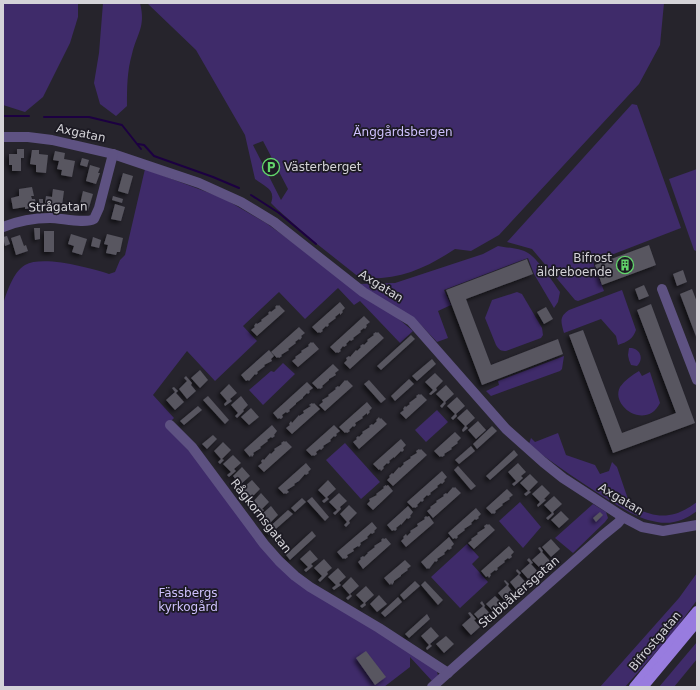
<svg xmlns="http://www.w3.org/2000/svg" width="700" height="690" font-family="'DejaVu Sans',sans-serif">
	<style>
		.green { fill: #3f2b6a; fill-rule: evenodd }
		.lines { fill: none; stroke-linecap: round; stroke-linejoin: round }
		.stream { stroke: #1c0041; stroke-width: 2 }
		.building { fill: #585660; filter: url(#shadow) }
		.minor { stroke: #5e5282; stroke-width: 10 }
		.major { stroke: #987cdf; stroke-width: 10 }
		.labels { text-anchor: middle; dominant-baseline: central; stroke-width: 3.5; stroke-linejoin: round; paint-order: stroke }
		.park-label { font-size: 12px; fill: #cec0fd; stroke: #1c1a23 }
		.street-label { font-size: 12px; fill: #d4d3d8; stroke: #1c1a23 }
		.poi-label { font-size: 12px; fill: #d4d3d8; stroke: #1c1a23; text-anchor: start }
	</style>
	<defs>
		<filter id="shadow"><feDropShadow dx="-2.5" dy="2.5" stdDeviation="2" flood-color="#0009"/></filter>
	</defs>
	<rect width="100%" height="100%" fill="#26242c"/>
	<g class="green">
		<path d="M3,3H78V17L70,43L43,97L25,112L3,105Z"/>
		<path d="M103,3H140C146,27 137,33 132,54C127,71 127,88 127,106L116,116L100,104L94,83L99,53Z"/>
		<path d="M147,3H664L660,45L639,84L499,235L471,251L455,249C425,269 397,281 360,278L312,240L277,209L271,203C276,189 265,187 255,179L245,135L196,50ZM263,141L288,189L281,200L253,145Z"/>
		<path d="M632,104L637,105L681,228L593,262L604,291L578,301L575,300L532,249L507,242Z"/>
		<path d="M145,169L223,198L266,223L394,315L413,331L400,343L360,301L354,305L338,288L305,319L279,292L243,326L257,341L215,381L187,351L153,395L174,418L166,426L194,456L267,554L437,671L438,676L432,681L410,657V667L384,687H3V304C7,292 13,272 25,265C43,255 90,268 109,274L115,272L120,260L125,255Z"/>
		<path d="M697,169V249L696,251L694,250L669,179Z"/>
		<path d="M498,246C507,248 520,248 528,253C538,259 553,282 560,292L558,302L554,308L534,274L528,258L444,290L451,305L438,311L448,338L437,342L419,323L357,284L395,283L483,254Z"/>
		<path d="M622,290L636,330C633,339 627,342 618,345L616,336L601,319L564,333C561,321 559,317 569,310Z"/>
		<path d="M517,292L522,294L542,328L543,335L541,338L506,351C501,351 499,350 496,345L485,318L492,300Z"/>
		<path d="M629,348C639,347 645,358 637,366L631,365L629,360L628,355Z"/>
		<path d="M564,356L562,369L560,371L491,396L486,391L499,385L498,381Z"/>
		<path d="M283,363L295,374L263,405L249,390L271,371L274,372Z"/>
		<path d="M639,371L642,376L650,372L660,403C646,431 610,406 620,387C625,380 632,375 639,371Z"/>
		<path d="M437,410L448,422L426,442L415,430Z"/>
		<path d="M558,433L566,455L595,465L600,474L609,471L612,462L617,467L630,505C655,519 673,520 697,502V511C685,520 672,525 657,522C638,519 620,507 604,497C580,482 558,466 535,450L529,444L531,438L535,442Z"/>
		<path d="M345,443L380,482L361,499L326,460Z"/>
		<path d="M520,502L541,527L523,548L499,521Z"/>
		<path d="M593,504L606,512L608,518L605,522L573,553L555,538Z"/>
		<path d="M467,544L479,557L472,564L488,582L460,608L431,577Z"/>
		<path d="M697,573V600L672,634L625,687H600L679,598Z"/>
		<path d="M697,642V659L674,687H659Z"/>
	</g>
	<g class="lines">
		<g class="stream">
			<path d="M3,116H29"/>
			<path d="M44,117H89L122,125L141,149"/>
			<path d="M138,144L144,145L154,156L213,177L239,188"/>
			<path d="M251,195L279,213"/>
			<path d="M279,213L316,244"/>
		</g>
	</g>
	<g class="building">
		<path d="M17,149H24V158H21V171H12V165H9V154H17Z"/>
		<path d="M32,150H39V154L48,155L46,173L36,172V165L30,164Z"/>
		<path d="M55,151L65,153L64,159L75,161L72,177L61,175L62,170L57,169L59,161L53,160Z"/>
		<path d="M82,158L89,160L87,167L80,165Z"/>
		<path d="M90,165L100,168L98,173H100L96,184L86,181Z"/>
		<path d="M123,173L133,176L128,194L118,191Z"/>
		<path d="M32,187L34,196H31L32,199H35L37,209L33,210V208L25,209V207L13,209L11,198L19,196V189Z"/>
		<path d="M53,189L64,191L62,206L45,204L46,196L52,197Z"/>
		<path d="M83,191L93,194L88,211L79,209Z"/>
		<path d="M113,196L123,199L122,203L112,200Z"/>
		<rect x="39" y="199" width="4" height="11"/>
		<path d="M115,204L125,207L121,221L111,219Z"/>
		<path d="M34,228H40V239L35,240Z"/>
		<rect x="44" y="231" width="10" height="21"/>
		<path d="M71,234L87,239L82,255L72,252L74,246L68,244Z"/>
		<path d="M107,234L123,238L120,252H117L116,255L106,253L108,245L104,244Z"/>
		<path d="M20,235L24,246L26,245L28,251L16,255L11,238Z"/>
		<path d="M7,236L10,244L5,246L3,237Z"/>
		<path d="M93,237L101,240L99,248L91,246Z"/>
		<path d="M649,245L656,265L602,285L595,265Z"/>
		<path d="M527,259L533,274L466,299L491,365L558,339L563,354L482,385L446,290Z"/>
		<path d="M683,270L687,282L677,286L673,274Z"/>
		<path d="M644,285L649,296L639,300L635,289Z"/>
		<path d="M692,289L697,302V339L680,294Z"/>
		<path d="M340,302L345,308L342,311L343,312L340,315V313L335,317L336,318L328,324L329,325L327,327L326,326L322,330L323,331L320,333L319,332L318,333L312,327Z"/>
		<path d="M651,304L695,423L613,453L569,335L583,330L622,433L676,413L637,310Z"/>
		<path d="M277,305L278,306L279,305L285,311L257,336L251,330L255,327L254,326L256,323L257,324L262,321L261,320L269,314L268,313L270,311L271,312L276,308L275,307Z"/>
		<path d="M546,307L553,319L544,324L537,312Z"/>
		<path d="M364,316L370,322L366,325L367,326L365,329L364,328L360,331L361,332L353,338L354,339L351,341L350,340L346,344L347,345L344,347L343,346L340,350L341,351L338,353L337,352L336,353L330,347Z"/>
		<path d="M299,327L305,333L301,336L302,337L300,340L299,339L295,342L296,343L288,349L289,350L281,355L282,356L279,358L278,357L277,358L271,352Z"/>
		<path d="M376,332L377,333L378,332L384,338L350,369L344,363L347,360L346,358L349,356L350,357L356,350L357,351L361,347L360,346L363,344L364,345L368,341L367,340L374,335L373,334Z"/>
		<path d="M411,335L415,339L381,370L377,366Z"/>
		<path d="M311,342L312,343L313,342L319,349L298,367L292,361L296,358L295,357L302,352L301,351L309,346L308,345Z"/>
		<path d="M269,350L274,356L271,359L272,361L264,365L265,366L257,372L258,373L256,375L255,374L249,381L248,380L246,381L241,375Z"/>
		<path d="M432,359L436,364L417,381L412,376Z"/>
		<path d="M333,364L339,370L335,373L336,375L329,379V380L322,386L323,387L320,389L319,388L318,389L312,383Z"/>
		<path d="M200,370L208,380L200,388L191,378Z"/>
		<path d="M435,373L443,381L436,388L437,390L431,395L429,394L433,390L425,382Z"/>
		<path d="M186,376L192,383L191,385L196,391L187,399L179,389L187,381L184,378Z"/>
		<path d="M409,379L414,384L395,401L391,396Z"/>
		<path d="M345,380L346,381L347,380L353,386L325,411L319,405L323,402L322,400L329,396L328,395L336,389L335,388L338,386L339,387Z"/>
		<path d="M369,380L386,399L381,403L364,384Z"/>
		<path d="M307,382L313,388L309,391L310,392L308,394L307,393L303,397V398L296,403V404L289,410L290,411L287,413L286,412L282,415L283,417L281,419L279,418L278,419L273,413Z"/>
		<path d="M229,384L237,393L230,399L232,401L225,406L224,404L227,401L220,393Z"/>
		<path d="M446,385L454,394L445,402L446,403L442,408L440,406L444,402L436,394Z"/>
		<path d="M174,387L178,391L176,393L184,402L175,410L166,400L175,392L172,388Z"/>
		<path d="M419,394L420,395L421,394L427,400L406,419L400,413L404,410L403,409L405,406L406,407L410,404L409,403L417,397L416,396Z"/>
		<path d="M208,396L229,420L225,424L203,400Z"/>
		<path d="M241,396L248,405L243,410L244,411L237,418L235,416L238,413L231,405Z"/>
		<path d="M457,397L465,406L456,414L457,416L453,420L451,418L455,414L447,406Z"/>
		<path d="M367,402L372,408L369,411L370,412L367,415V413L362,417L363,418L355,423L356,425L354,427L353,426L349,430L350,431L347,433L346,432L345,433L339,427Z"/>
		<path d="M312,403L313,404L314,403L320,409L292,434L286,428L290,425L289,424L291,421L292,423L299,415V416L304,413L303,411L311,406L309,405Z"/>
		<path d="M198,406L202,410L184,425L180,421Z"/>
		<path d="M251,408L259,417L249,425L241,417Z"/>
		<path d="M467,409L475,418L466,426L468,428L463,432L462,430L465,426L457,418Z"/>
		<path d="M379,417L380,419L381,418L387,424L359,449L353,442L357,439L356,438L358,436L359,437L363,433L362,432L370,427L369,426L372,424L373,425L377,421L376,420Z"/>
		<path d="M478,421L486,430L476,439L468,430Z"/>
		<path d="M272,425L277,431L274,435L275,436L272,438L271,437L267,440L268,441L260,447L261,448L253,453L254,454L252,457L251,455L250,457L244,450Z"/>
		<path d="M334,425L340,431L336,434L337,435L335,437L334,436L330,440L331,441L323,446L324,447L321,450L320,449L316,452L317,454L314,456L313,455L312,456L306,450Z"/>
		<path d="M492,426L497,431L477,449L473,444Z"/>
		<path d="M455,432L461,438L457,442L458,443L451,448L452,449L444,454L445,455L442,457L441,456L440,457L434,451Z"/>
		<path d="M213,435L217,439L207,449L202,444Z"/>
		<path d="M401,439L406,445L403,448L404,450L402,452L401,451L394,458V457L389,461L390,462L388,464L387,463L383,467L384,468L381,471L380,469L379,470L373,464Z"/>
		<path d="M284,441L285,442L286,441L292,447L264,472L258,466L262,463L261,461L263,459L264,460L270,453L271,454L275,450L274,449L282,444L281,443Z"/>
		<path d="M223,442L231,450L222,459L224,460L220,464L218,462L221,459L214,451Z"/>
		<path d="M471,446L475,451L459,464L455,460Z"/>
		<path d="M419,449L420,450L421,449L427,455L393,486L387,480L390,477L389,476L392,473L393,474L399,467L400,468L404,464L403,463L411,458L410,457L417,453L416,451Z"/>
		<path d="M514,450L518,455L490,480L486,476Z"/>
		<path d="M233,455L241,463L234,469L236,471L229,477L227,475L231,472L223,464Z"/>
		<path d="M306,463L311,469L308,472L309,473L306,475L305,474L299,481L294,484L295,485L287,490L289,492L286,494L285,493L284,494L278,488Z"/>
		<path d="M518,463L526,472L521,476L523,478L514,486L512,484L516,481L508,472Z"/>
		<path d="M458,466L476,486L471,490L454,470Z"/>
		<path d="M242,467L250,476L241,484L243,486L239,490L237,488L240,485L233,476Z"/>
		<path d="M442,471L447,477L444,480L445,481L442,484L441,483L437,486L438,487L430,493L431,494L428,496L427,495L423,499L424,500L422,502L421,501L417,505L418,506L415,508L414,507L413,508L407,502Z"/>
		<path d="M530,474L538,482L529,491L531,492L526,496L524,494L528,491L520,483Z"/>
		<path d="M252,480L260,489L253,496L254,497L248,503L246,501L250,498L242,489Z"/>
		<path d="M328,480L336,489L327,497L329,499L324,503L322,501L326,498L318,490Z"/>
		<path d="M386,485V486L388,485L393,491L373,510L367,504L370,501L369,499L377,495L376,494L384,488L383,487Z"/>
		<path d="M542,485L550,493L544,499L546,500L538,507L537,505L540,502L532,494Z"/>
		<path d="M453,487L454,488L455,487L461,493L433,518L427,511L431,508L430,507L437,502L436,501L444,496L443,495L446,493L447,494Z"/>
		<path d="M507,489L513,495L509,498L510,499L502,504L503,505L495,511L496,512L494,514L493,513L492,514L486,508Z"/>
		<path d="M261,493L269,502L262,509L264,510L258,516L256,514L259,511L252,503Z"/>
		<path d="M339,493L347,501L340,507L341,509L335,515L333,513L337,510L329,502Z"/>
		<path d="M554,496L562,504L553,512L554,514L548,520L546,518L552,513L544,505Z"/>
		<path d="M312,497L329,517L325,521L307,501Z"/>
		<path d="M302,498L306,502L295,512L291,508Z"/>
		<path d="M349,505L357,513L349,521L350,523L346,527L344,525L347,522L340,514Z"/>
		<path d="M271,506L278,515L269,524L261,515Z"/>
		<path d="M408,506L413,512L410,516L411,517L408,519L407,518L401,525V524L396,528L397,529L395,531L394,530L392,531L387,525Z"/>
		<path d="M476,508L481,514L478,517L479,518L476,520L475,519L471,523L472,524L464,529L465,530L457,536L458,537L456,539L455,538L453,539L448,533Z"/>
		<path d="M288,510L293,514L269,535L265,531Z"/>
		<path d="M561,511L569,519L559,528L551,520Z"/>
		<path d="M600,512L603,515L596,522L593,518Z"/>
		<path d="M426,516L427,517L429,516L434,523L406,547L401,541L404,538L403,537L406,534L407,536L411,532L410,531L418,526L417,524L425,519L424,518Z"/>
		<path d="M372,522L377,528L374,531L375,532L372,534L371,533L367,537L368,538L360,543L361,544L359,547L358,546L353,549L354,551L347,555L348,557L345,559L344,558L343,559L337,552Z"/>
		<path d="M487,524L488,525L489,524L495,530L474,549L468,543L472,540L471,539L478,534L477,533L485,528L484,526Z"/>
		<path d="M312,531L316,536L290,560L286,555Z"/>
		<path d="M449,537L454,544L451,547L452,548L449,550L448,549L444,553L445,554L437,559L438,560L436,562L435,561L429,569L428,568L427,569L421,562Z"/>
		<path d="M383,538L384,539L386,538L391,544L363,569L358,562L361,559L360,558L363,556L364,557L368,553H367L375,547L374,546L382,541L381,540Z"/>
		<path d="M551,539L560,549L551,557L542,547Z"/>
		<path d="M509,546L514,552L511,555L512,557L509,559L508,558L504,561L505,562L497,568L498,569L496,571L495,570L490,574L491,575L489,578L488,576L486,577L481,571Z"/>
		<path d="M540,547L543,551L542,552L550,561L541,569L532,560L541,552L538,548Z"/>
		<path d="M310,550L318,559L311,564L313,566L306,572L304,570L308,567L300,559Z"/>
		<path d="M529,558L533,563L531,564L539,573L530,581L521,571L530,563L527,560Z"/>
		<path d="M324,559L332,568L327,572L328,574L320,582L318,580L322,576L314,568Z"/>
		<path d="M405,560L411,566L407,569L408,570L401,575V576L394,581V582L392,585L391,583L390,585L384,578Z"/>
		<path d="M338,568L346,577L339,583L341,585L334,590L332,588L336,585L328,577Z"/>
		<path d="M517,569L521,573L519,575L527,584L518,592L510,582L519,574L516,571Z"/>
		<path d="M351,577L359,586L350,594L352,596L348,600L346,598L350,595L342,586Z"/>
		<path d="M505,580L509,584L508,586L515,595L507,603L498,593L507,585L504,581Z"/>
		<path d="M415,581L420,586L404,600L400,595Z"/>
		<path d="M425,581L443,600L438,605L421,585Z"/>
		<path d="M366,586L374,595L365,603L366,605L362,608L360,606L364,603L356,595Z"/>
		<path d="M379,595L387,604L377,612L370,604Z"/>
		<path d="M495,596L504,605L495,613L486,604Z"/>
		<path d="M398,597L402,602L385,617L381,613Z"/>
		<path d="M482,601L485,606L484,607L492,616L483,624L474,614L483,606L480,603Z"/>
		<path d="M470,612L476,619L474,620L480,627L471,635L462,625L471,617L468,613Z"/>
		<path d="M427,614L430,619L409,638L405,634Z"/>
		<path d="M431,627L439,636L430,644L432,646L427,650L426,648L429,645L421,636Z"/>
		<path d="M446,636L454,644L444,653L436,644Z"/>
		<path d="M366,651L386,677L375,685L356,658Z"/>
	</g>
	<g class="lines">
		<g class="minor">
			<path d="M3,137H28L52,140L113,154L199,183L241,202L274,222L363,292L411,321L506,429L543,462L563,478L623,517L642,527L663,531L697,525"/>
			<path d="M3,227C18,221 33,218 50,218C61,218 85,224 94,219L99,208L113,154"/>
			<path d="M662,289L697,380"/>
			<path d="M170,425L192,447L264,544L279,561L295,576L310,587L379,628L448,673"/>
			<path d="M432,687L602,536L618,523L623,517"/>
		</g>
		<g class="major">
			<path d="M634,687L697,611"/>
			<path d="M643,687L697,622"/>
		</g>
	</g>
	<defs>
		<g id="parking-ring" transform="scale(0.9)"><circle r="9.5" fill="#1c1a23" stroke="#61d46a" stroke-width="1.5"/><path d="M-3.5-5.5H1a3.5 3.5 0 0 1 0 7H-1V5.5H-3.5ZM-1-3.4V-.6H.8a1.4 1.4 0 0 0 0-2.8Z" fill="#61d46a"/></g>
		<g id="building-ring" transform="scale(0.9)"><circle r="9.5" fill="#1c1a23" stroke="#61d46a" stroke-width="1.5"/><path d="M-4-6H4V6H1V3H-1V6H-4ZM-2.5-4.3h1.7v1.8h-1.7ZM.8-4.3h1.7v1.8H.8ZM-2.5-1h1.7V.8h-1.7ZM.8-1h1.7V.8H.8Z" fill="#61d46a"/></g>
	</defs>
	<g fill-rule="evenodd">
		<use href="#parking-ring" x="271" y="167"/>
		<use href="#building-ring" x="625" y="265"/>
	</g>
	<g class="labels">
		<g class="park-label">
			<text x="403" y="132">Änggårdsbergen</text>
			<text x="188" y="593">Fässbergs<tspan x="188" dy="14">kyrkogård</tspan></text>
		</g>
		<g class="street-label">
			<text transform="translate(81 133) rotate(12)">Axgatan</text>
			<text transform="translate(58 207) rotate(-1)">Strågatan</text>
			<text transform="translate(381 286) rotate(32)">Axgatan</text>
			<text transform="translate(621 499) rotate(31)">Axgatan</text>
			<text transform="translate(261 516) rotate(52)">Rågkornsgatan</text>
			<text transform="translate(519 592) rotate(-41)">Stubbåkersgatan</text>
			<text transform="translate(655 641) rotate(-50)">Bifrostgatan</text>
		</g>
		<g class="poi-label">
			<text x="284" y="167">Västerberget</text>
			<text x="612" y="258" text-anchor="end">Bifrost<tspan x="612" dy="14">äldreboende</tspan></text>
		</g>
	</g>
	<rect width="700" height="690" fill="none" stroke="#d4d3d8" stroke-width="8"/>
</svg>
